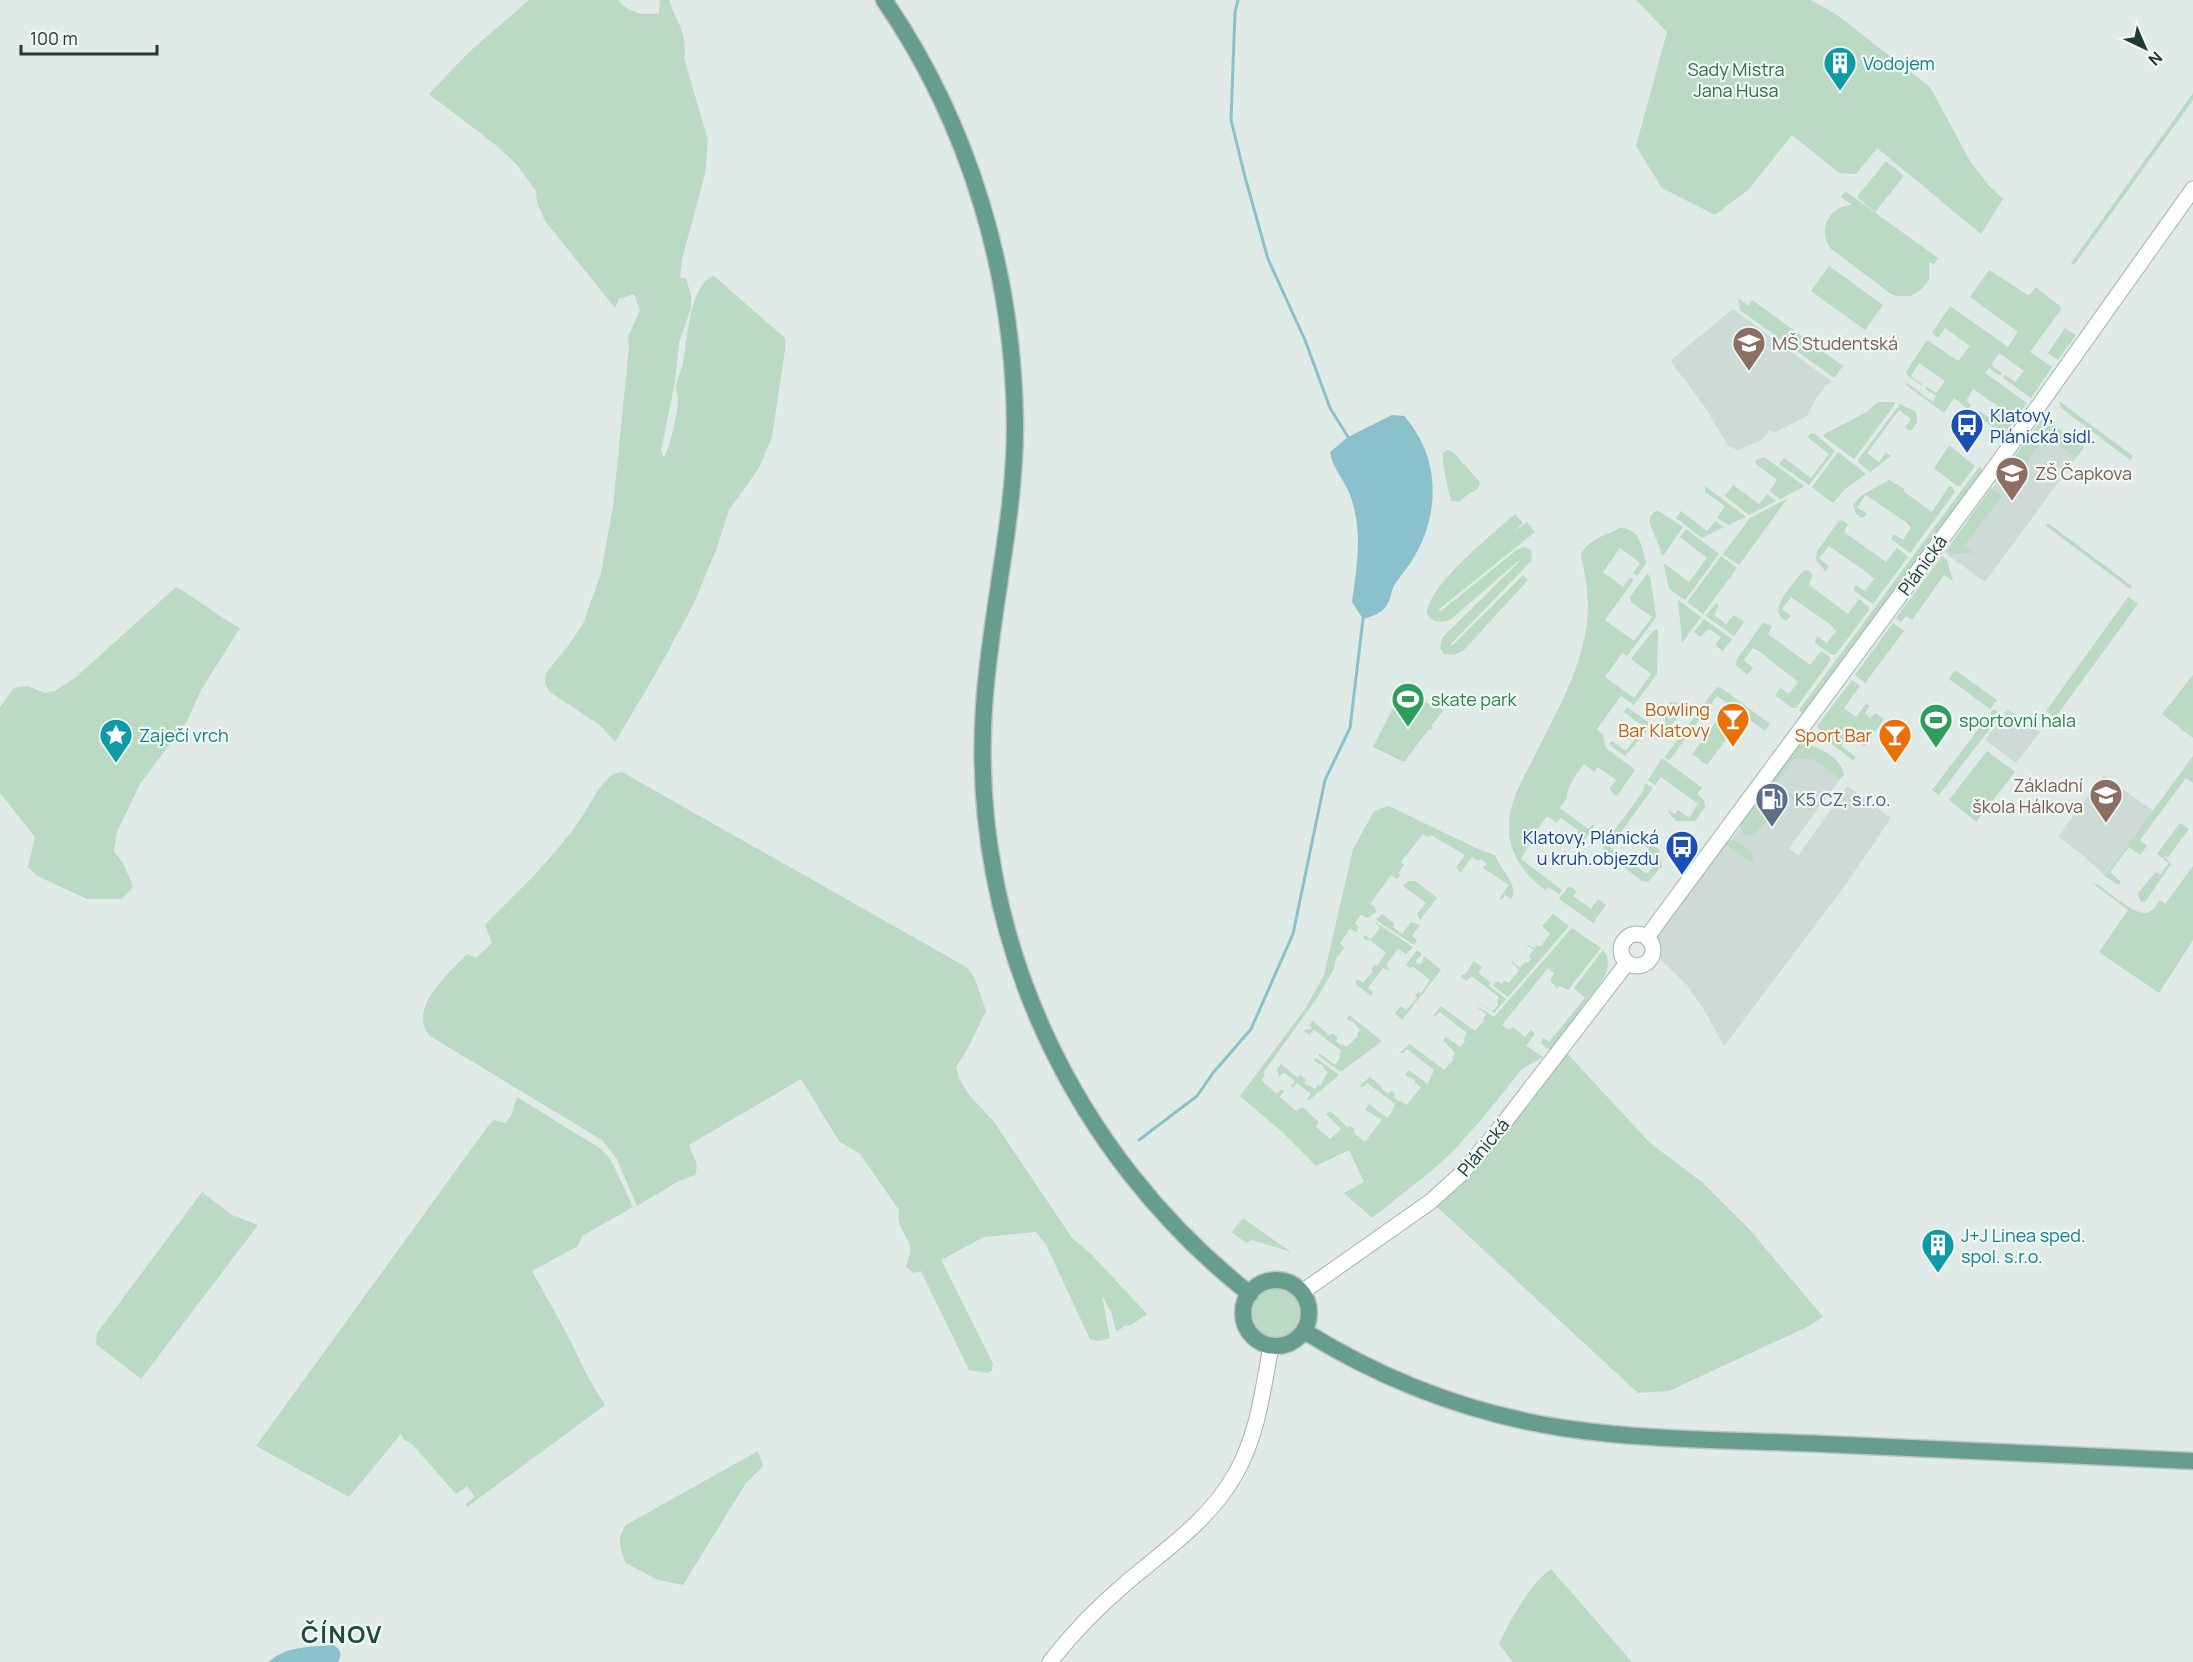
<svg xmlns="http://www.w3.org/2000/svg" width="2193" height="1662" font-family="Manrope,sans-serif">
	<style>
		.built { fill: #cedad5 }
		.green { fill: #badac3 }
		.water { fill: #8bc1cc }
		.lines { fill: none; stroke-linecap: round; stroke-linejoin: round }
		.stream { stroke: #8bc1cc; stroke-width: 3 }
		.secondary-casing { stroke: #a0b5ad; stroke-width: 17 }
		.primary-casing { stroke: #bdc4c2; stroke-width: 19 }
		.secondary { stroke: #fff; stroke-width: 15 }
		.primary { stroke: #679d8f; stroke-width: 16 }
		.labels { text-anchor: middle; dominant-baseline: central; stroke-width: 4.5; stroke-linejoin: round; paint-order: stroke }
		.culture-label { font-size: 18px; fill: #0d838f; stroke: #f0f7f4; text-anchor: start }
		.park-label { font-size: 18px; fill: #2f6d47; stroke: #f0f7f4 }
		.education-label { font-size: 18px; fill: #785e54; stroke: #f0f7f4; text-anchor: start }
		.transit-label { font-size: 18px; fill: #164399; stroke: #f0f7f4; text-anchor: start }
		.street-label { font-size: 18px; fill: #223933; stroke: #f0f7f4 }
		.leisure-label { font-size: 18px; fill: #27864d; stroke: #f0f7f4; text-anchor: start }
		.food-label { font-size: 18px; fill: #c56008; stroke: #f0f7f4; text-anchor: end }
		.service-label { font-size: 18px; fill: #4e5e75; stroke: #f0f7f4; text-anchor: start }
		.district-label { font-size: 24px; font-weight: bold; letter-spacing: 1.5px; fill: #1f4a40; stroke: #f0f7f4 }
	</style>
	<rect width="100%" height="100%" fill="#e0eae6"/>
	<g class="built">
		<path d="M1733,309L1831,381L1829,385L1827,384L1817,397L1807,416L1774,433L1770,430L1761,440L1738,450L1728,446L1705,407L1672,363V359Z"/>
		<path d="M2043,418L2084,447L1985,582L1945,553Z"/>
		<path d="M2008,709L2040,732L2016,763L1985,740Z"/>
		<path d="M1794,757L1812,759L1840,779L1789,848L1797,854L1799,855L1847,786L1891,818L1844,887L1724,1046L1706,1013L1687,985L1657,956L1654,942L1667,921L1672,918Z"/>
		<path d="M2104,775L2153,811L2105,876L2084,856L2058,837Z"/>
	</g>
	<g class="green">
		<path d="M529,0H618C630,13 641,16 659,13L660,0H669C676,22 688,33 684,58L708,140L705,174L682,259L680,278H686L691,296V308L679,343L675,382L661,450L664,457C672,441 677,417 678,399C678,394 676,390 676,385C678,378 681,371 683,363C687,342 690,283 714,276L785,338V350L772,437L759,468L729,510L716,550L694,603L659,668L615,742L601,726L550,692L545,683L546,673L568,646L583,624L601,573L613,507L629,347L628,337L640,310L634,294L619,299L615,308L545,221L537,202L536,191L517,165L497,146L429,94L468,53Z"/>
		<path d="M1636,0H1811L1837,15L1930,87L1970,161L1989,186L2003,199L1981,234L1877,148L1856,174L1839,173L1792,135L1749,189L1715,215L1662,188L1636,146L1667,32Z"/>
		<path d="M2193,93V100L2074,265L2071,263Z"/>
		<path d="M1886,161L1904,176L1875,212L1857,197Z"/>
		<path d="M1845,191L1938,258L1934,264L1929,262V280L1921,290L1910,296H1897L1891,294L1830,248C1818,229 1828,207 1852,205L1841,197Z"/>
		<path d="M1829,266L1883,305L1865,330L1811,291Z"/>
		<path d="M1989,270L2029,296L2036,287L2062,308L2030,352L2052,367L2031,398L2003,378L2005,375L2015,382L2024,371L1999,353L1991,365L2002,373L2000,376L1989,368L1985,373L2027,403L2004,435L1976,415L1979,411L1990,418L1999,407L1973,389L1966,401L1971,405L1968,409L1954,398L1944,413L1906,385L1907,383L1933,402L1936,396L1926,389L1927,387L1936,393L1945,381L1919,363L1911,376L1922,384L1921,385L1908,376L1906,372L1927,340L1958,361L1970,346L1945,328L1938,338L1932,333L1950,306L2008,347L2018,332L1970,297Z"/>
		<path d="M1738,298L1748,306L1752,300L1843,366L1834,378L1740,310Z"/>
		<path d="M2065,328L2076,335L2058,360L2048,353Z"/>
		<path d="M2059,401L2133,456L2130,460L2061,408Z"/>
		<path d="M1878,402H1894L1895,404L1854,459L1823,436L1824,434L1867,412Z"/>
		<path d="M1900,404L1916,412L1917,422L1911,431L1905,427L1911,419L1899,410L1867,453L1879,462L1886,453L1891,456L1870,472L1859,463L1858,460Z"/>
		<path d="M2043,418L2084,447L2076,457L2046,435L2007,490L1996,482Z"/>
		<path d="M1811,433L1815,434L1835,451L1809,485L1779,464L1784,458L1811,478L1829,454L1807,437Z"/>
		<path d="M1950,446L1975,466L1960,486H1957L1934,468L1948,447Z"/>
		<path d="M1447,450L1453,452L1480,482L1478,489L1468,494L1459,502L1452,501C1449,497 1441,457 1443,453Z"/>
		<path d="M1838,452L1866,474L1845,489L1833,503L1812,487Z"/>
		<path d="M1764,457L1803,485V487L1780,499L1770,491L1777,480L1755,463L1756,460Z"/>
		<path d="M1979,467L1984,471L1804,714L1799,710Z"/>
		<path d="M1889,480L1905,489L1903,491L1932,512L1949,486L1952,487L1955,492L1910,553L1891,539L1894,534L1903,540L1911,528L1907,523L1866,495L1857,507L1867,514L1862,518L1856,514L1853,504L1862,495Z"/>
		<path d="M1733,485L1759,504L1767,494L1776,501L1749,515L1725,496Z"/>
		<path d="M1705,486L1746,517L1728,525L1717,518L1725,506L1705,492Z"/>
		<path d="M1991,488L2002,496L1964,546L1973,553L1950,554L1946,551Z"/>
		<path d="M1787,499L1739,565L1723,554L1750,518Z"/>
		<path d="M1657,510L1683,527L1663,556L1649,522L1651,515Z"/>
		<path d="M1681,511L1707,531L1715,521L1724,527L1702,538L1676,518Z"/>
		<path d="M1515,514L1523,523L1513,532L1527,522L1535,532L1438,610L1441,611L1518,549L1525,547L1531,550L1532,560L1450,645H1453L1523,575L1528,580L1463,651L1454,655L1444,654L1440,648L1442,638L1520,561H1518L1450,620C1440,623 1432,623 1427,613C1429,584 1493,534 1515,514Z"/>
		<path d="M1842,520L1848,524L1844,532L1886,562L1897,548L1908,557L1873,604L1853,590L1856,585L1865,591L1874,579L1869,574L1829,546L1819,558L1829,566L1825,571L1816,560L1817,551L1839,521Z"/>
		<path d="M2048,523L2132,586L2130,589L2046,526Z"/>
		<path d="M1620,528C1639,527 1643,548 1646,563L1637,576L1633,573L1640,563L1620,548L1603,572L1623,587L1630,577L1634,580L1605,620L1634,641L1652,617L1631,602L1630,597L1647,574L1650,576L1656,615L1655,619L1627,656L1622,653L1605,677L1634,698L1651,674L1631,659L1653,631L1657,629L1658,630L1657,674L1634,705L1621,696L1597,729L1603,735L1606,748L1635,770L1617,796L1609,789L1616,780L1598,767L1594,772L1584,764C1577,774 1566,786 1567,798L1560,808L1588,829L1592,825H1595L1580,846L1571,840L1579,831L1561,818L1557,823L1547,816L1535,833L1521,859L1562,890L1559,894L1548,887L1545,890C1526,875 1509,855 1509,829C1508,805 1521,782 1532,761C1550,724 1572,687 1582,648C1591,617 1589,587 1581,557C1583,541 1607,535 1620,528Z"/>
		<path d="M1686,529L1719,554L1685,600L1669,589L1664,566L1665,564L1689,582L1707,558L1680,537Z"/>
		<path d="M1721,556L1737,568L1703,614L1687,602Z"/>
		<path d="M1942,556L1947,560L1953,581L1944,575L1912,620L1906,616L1901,622L1896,618Z"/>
		<path d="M1808,570L1813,575L1809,585L1848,614L1859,599L1869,607V610L1836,654L1832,655L1815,643L1817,636L1827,643L1836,631L1831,625L1791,597L1782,609L1791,616L1786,621C1784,619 1780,616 1779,614C1774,603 1797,579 1803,571Z"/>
		<path d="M176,587C198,599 217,616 240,628L201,690L187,721L140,784L117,832L114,851L124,865L133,887L122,899H87L37,876L28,867L35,837L0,793V707L14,688L27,686L45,693L55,691L75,678Z"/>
		<path d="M2128,597L2138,604L2055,718L2046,711Z"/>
		<path d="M1678,600L1701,617L1682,643Z"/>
		<path d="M1716,603L1719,605L1714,615L1726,624L1734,615L1744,622L1734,636L1706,616Z"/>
		<path d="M1704,619L1732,639L1723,651L1715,645L1721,637L1709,629L1700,637L1694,632Z"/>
		<path d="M1765,623L1772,626L1768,634L1810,665L1821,651L1830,657V661L1796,708H1792L1776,696V694L1780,688L1789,694L1798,682L1759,651L1753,648L1744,660L1753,668L1748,674H1746L1736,665L1737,659L1762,624Z"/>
		<path d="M1893,623L1904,631L1865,683L1855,675Z"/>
		<path d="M1955,670L1997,700L1990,709L1949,679Z"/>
		<path d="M2193,675V738L2162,714Z"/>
		<path d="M1852,680L1860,686L1844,708L1856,717L1866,704L1870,706L1865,713L1870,718L1875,713L1884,719L1864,747L1862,745L1868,737L1855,728L1841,746L1856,757L1854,761L1825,739L1817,726Z"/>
		<path d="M1720,687L1770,724L1765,731L1717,696L1669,761L1665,757L1716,688Z"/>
		<path d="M1409,694L1417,698L1418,695L1424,698L1423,701L1444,710L1431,726L1433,728L1431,730L1429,729L1404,762L1373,747L1397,700L1402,695Z"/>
		<path d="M1670,702L1679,703L1682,711L1666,733L1664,734L1666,707Z"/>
		<path d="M1627,707L1648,722V729L1625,756L1609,744L1612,741L1626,751L1644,727L1624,712Z"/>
		<path d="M1994,709L2001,714L1939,795L1932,790Z"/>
		<path d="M1719,718L1734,729L1707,765L1692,754Z"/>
		<path d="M1801,744C1816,744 1842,758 1844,775L1840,779L1812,759L1794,758L1776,783L1816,812L1808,810L1779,789L1763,810L1770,816L1754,835H1744L1740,828L1741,822L1797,746Z"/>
		<path d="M1987,751L2015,772L1976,822L1949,800Z"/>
		<path d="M2193,756V783L2186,778L2140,840L2147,846L2140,855L2129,847L2110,872L2121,882L2118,885L2105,876Z"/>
		<path d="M1662,758L1702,788L1697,794L1704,800L1705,807L1695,821H1676L1668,812L1669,810L1675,814L1678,810L1689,818L1698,804L1661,777L1655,785L1648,780Z"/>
		<path d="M622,772L968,968L975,979L986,1011L968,1048L956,1067L959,1078L970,1096L994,1122L1072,1238L1091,1254L1147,1314L1131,1325L1123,1326V1328L1116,1331L1111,1312L1102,1296L1110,1338L1098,1341L1090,1339L1046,1245L1036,1232L984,1237L941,1260L993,1364L992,1370L988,1373L969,1370L921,1271L914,1273L906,1267C908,1260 912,1250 909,1243C904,1231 896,1224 899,1210L860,1154L839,1141L801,1079L689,1145C692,1155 700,1163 695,1175L677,1182L637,1206L617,1159L602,1140L430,1036C406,1010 449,973 467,954L476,958L492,943L485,925C521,888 561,852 588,807C597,793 605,774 622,772Z"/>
		<path d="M1645,783L1653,788L1618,836L1613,832L1642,793Z"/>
		<path d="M1389,806L1478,849L1495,855C1500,870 1520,885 1511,899L1505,895L1501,900L1500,898L1509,885L1483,868L1487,863L1480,859L1478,861L1472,857L1460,873L1456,867L1465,855L1431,835L1428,837L1423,834L1401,862L1404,865L1398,873L1401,875L1397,879L1391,875L1370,904L1375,907L1376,912L1368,918L1361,915L1355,923L1359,928L1356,932L1350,929L1340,943L1344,948L1336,959L1333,971L1317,998L1263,1073L1265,1075L1261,1080L1277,1094L1282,1089L1284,1091L1280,1097L1296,1111L1302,1107L1319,1122L1316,1127L1330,1139L1341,1129L1326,1114L1330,1111L1348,1128L1350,1126L1355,1129L1353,1132L1365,1142L1382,1120L1365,1110L1369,1104L1387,1118L1392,1112L1395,1104L1367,1083L1363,1087L1359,1086L1370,1077L1382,1087V1089L1388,1094L1391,1091L1395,1094L1393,1097L1407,1105L1421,1087L1414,1082L1415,1080L1405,1075L1409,1070L1428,1084L1434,1070L1407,1049L1403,1053H1399L1410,1044L1444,1070L1454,1059L1452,1057L1455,1053L1443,1040L1446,1037L1460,1047L1465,1041L1464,1038L1467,1033L1440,1012L1436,1016H1433L1441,1006L1475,1031L1484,1021L1483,1019L1486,1014L1478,1008L1479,1007L1494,1017L1572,928L1601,948L1568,990L1559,986L1557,988L1551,982V979L1554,973L1548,968L1502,1025L1509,1030L1513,1027L1525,1037L1531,1030L1535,1034L1526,1046L1543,1057L1522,1069L1486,1114L1456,1148L1436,1167L1372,1218L1344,1193L1364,1182L1349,1150L1316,1166L1280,1130L1240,1096L1305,1009L1324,975L1353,849L1374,811Z"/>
		<path d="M2180,823L2189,829L2168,857L2164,856L2171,864L2146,901L2141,902L2137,894L2156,872L2160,875L2169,863L2157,854Z"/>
		<path d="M1610,835L1615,839L1610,847L1647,874L1657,861L1646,853L1649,849L1644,845L1645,843L1659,849L1662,866L1648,882L1642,881L1605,853L1603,846Z"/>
		<path d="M1727,840C1739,839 1755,852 1755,864L1727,845L1672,918L1667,921Z"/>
		<path d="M2193,866V940L2159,993L2099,952L2128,910L2092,883L2099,885C2108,892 2134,914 2145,913C2152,912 2156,906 2160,900L2165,904Z"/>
		<path d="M1408,881H1415L1437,898L1420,920L1417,914L1426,903L1403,886Z"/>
		<path d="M1569,886L1577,891L1573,896L1591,909L1598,899L1606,905L1593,923L1559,899Z"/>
		<path d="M1382,914L1395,924L1393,927L1402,934L1411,922L1420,925L1412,936L1417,940L1414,945L1376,920Z"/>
		<path d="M1553,914L1569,926L1508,997L1493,986L1497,981L1502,984L1505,981L1509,983L1519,970L1511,962L1516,956L1512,962L1520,968L1525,962L1528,963L1531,959L1529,956L1534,950L1528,946L1523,951L1528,945L1534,948L1536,945L1540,947L1550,934L1542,926Z"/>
		<path d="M1375,922L1413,947L1406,954L1398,949L1386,965L1390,971L1383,968L1368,988L1373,992L1371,996L1355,983L1357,979L1363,983L1373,971L1371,969L1375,965L1377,966L1386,953L1369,939L1367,941L1363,938L1365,935L1371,939L1380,928Z"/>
		<path d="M1417,950L1422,954L1416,960L1417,964L1422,963L1424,956L1441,970L1402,1020L1395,1013L1401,1006L1406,1010L1417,998L1415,996L1418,992L1421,993L1430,980L1412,966L1410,968L1406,965Z"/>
		<path d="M1603,950C1619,968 1592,993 1581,1008L1585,1011L1554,1050L1548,1049L1541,1043L1543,1038L1549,1042L1585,998L1574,988Z"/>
		<path d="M1474,961L1482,967L1478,973L1490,982L1489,986L1506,999L1494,1013L1475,1000L1492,1011L1498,1005L1497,1001L1499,997L1472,976L1466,981L1461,976L1462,974L1465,975Z"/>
		<path d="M1349,1015L1382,1041L1341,1072L1318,1055L1319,1053L1335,1065L1340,1058L1339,1055L1342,1051L1314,1030L1309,1035L1304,1031L1306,1029L1310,1030L1312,1027L1309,1025L1313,1021L1330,1036L1332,1033L1338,1038L1336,1041L1341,1045L1342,1044L1347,1047L1358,1036L1357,1034L1360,1030L1352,1021L1351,1022L1346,1019Z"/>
		<path d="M1564,1050L1650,1143L1703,1183L1750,1230L1823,1317L1807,1327L1669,1391L1638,1393L1435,1205Z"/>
		<path d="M1316,1058L1339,1075L1308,1101L1307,1099L1311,1094L1297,1083L1293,1088L1291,1086L1295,1081L1284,1072L1279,1077L1277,1069L1281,1064L1298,1078L1300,1075L1306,1080L1304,1083L1315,1089L1318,1085L1320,1086L1328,1072L1323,1068L1324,1066L1314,1061Z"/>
		<path d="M517,1097L601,1149L611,1160L633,1207L582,1236L578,1246L532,1271L567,1334L588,1377L605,1405L467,1507L465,1504L475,1497L467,1486L456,1494L412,1444L404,1440L402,1435H400L349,1497L256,1446L488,1126L494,1120L505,1123L511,1116Z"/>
		<path d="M202,1192L232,1215L258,1225L141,1379L96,1344L97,1333Z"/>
		<path d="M1243,1218L1291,1252L1252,1240L1246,1243L1232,1232Z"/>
		<circle cx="1277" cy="1313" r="25"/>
		<path d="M758,1451L763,1466L746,1483L683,1585L658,1580L626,1563C620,1549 616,1539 626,1525Z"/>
		<path d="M1551,1569L1632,1662H1513L1499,1644C1510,1620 1529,1585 1551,1569Z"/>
	</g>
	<g class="water">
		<path d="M1392,415L1404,416C1441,457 1441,516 1411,562C1406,569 1400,577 1395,584C1391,590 1392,595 1389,601C1385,612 1374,616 1363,619L1352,602C1357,565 1364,527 1348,490C1342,477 1332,467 1330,452L1348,437Z"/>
		<path d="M333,1645C340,1649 343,1654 338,1662H269C285,1646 311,1647 333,1645Z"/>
	</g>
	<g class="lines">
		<g class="stream">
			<path d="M1238,0L1235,12L1231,120L1245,177L1268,259L1305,340L1330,408L1348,437"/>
			<path d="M1139,1140L1197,1096L1213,1073L1251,1029L1293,934L1325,780L1350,728L1363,619"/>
		</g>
		<g class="secondary-casing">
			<g id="secondary">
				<circle cx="1637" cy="950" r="16"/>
				<path d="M1647,937L1998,463L2193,189"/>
				<path d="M1302,1292L1430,1202L1460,1175L1497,1132L1627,963"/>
				<path d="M1050,1662C1073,1632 1098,1607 1126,1583C1166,1549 1210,1520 1236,1473C1258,1434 1263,1389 1271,1346"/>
			</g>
		</g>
		<g class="primary-casing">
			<g id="primary">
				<path d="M884,0C970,125 1014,275 1015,426C1015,520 990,613 984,707C969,934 1072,1154 1250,1294"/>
				<circle cx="1276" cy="1313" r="33"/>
				<path d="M1304,1331C1383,1380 1471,1414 1563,1428C1649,1441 1737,1440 1823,1444C1946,1450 2070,1455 2193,1461"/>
			</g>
		</g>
		<use href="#secondary" class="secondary"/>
		<use href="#primary" class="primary"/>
	</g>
	<defs>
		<g id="building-pin" transform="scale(1.725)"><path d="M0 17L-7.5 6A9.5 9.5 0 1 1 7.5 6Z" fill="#0f9aa8" stroke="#f0f7f4"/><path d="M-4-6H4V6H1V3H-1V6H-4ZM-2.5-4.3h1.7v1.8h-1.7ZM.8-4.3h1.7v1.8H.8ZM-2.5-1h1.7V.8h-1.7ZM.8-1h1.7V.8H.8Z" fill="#fff"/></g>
		<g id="school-pin" transform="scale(1.725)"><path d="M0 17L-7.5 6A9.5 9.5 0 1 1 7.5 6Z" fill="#8d6e63" stroke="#f0f7f4"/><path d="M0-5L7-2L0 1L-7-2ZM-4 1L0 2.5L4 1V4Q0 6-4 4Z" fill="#fff"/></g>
		<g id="bus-pin" transform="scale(1.725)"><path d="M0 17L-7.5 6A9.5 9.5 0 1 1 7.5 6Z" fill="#1a4fb4" stroke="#f0f7f4"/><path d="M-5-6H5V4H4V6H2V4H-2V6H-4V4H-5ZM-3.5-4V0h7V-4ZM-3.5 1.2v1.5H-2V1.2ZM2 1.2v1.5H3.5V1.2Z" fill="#fff"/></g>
		<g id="stadium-pin" transform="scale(1.725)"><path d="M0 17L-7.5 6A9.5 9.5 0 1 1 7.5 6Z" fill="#2e9e5b" stroke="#f0f7f4"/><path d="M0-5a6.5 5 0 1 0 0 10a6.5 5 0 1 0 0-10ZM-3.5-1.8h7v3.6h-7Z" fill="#fff"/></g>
		<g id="bar-pin" transform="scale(1.725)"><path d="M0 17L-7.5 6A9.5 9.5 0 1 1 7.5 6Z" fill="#e8710a" stroke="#f0f7f4"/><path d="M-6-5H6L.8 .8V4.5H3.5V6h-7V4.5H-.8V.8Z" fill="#fff"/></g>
		<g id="sight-pin" transform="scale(1.725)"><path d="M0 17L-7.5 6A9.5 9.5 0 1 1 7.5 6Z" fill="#0f9aa8" stroke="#f0f7f4"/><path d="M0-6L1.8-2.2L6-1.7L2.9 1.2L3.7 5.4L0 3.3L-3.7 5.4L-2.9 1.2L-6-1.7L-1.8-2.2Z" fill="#fff"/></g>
		<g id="fuel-pin" transform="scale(1.725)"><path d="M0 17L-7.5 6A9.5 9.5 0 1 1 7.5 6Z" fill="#5c6f8a" stroke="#f0f7f4"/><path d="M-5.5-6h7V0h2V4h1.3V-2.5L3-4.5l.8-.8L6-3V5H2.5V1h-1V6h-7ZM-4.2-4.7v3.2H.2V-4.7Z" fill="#fff"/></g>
	</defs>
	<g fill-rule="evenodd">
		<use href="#building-pin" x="1840" y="63"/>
		<use href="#school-pin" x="1749" y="343"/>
		<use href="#bus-pin" x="1967" y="425"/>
		<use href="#school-pin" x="2012" y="473"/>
		<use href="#stadium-pin" x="1408" y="699"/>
		<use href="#bar-pin" x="1733" y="719"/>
		<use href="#stadium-pin" x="1936" y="720"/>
		<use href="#sight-pin" x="116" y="735"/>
		<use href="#bar-pin" x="1895" y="735"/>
		<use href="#school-pin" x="2106" y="795"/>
		<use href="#fuel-pin" x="1772" y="799"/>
		<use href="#bus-pin" x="1682" y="847"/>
		<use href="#building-pin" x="1938" y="1245"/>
	</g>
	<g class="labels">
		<g class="culture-label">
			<text x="1863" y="63">Vodojem</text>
			<text x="139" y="735">Zaječí vrch</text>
			<text x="1961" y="1235">J+J Linea sped.<tspan x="1961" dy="21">spol. s.r.o.</tspan></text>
		</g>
		<g class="park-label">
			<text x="1736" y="69">Sady Mistra<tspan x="1736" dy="21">Jana Husa</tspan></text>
		</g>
		<g class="education-label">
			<text x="1772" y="343">MŠ Studentská</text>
			<text x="2035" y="473">ZŠ Čapkova</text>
			<text x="2083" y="785" text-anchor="end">Základní<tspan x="2083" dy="21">škola Hálkova</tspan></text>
		</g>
		<g class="transit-label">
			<text x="1990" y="415">Klatovy,<tspan x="1990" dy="21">Plánická sídl.</tspan></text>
			<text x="1659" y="837" text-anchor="end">Klatovy, Plánická<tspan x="1659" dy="21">u kruh.objezdu</tspan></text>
		</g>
		<g class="street-label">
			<text transform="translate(1922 565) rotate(-54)">Plánická</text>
			<text transform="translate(1483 1147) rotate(-50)">Plánická</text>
		</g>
		<g class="leisure-label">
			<text x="1431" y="699">skate park</text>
			<text x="1959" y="720">sportovní hala</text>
		</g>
		<g class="food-label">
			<text x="1710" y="709">Bowling<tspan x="1710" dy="21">Bar Klatovy</tspan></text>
			<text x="1872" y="735">Sport Bar</text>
		</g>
		<g class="service-label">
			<text x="1795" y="799">K5 CZ, s.r.o.</text>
		</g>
		<g class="district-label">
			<text x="342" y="1633">ČÍNOV</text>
		</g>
	</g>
	<g transform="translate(2145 48) rotate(136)" stroke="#f0f7f4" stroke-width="4.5" paint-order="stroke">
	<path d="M0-4.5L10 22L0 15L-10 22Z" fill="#223933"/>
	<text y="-9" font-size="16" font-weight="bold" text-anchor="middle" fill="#223933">N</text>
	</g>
	<path d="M21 45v9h136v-9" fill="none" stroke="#223933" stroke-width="3"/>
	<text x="30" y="45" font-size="18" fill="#223933" stroke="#f0f7f4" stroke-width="4.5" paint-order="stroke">100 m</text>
</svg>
